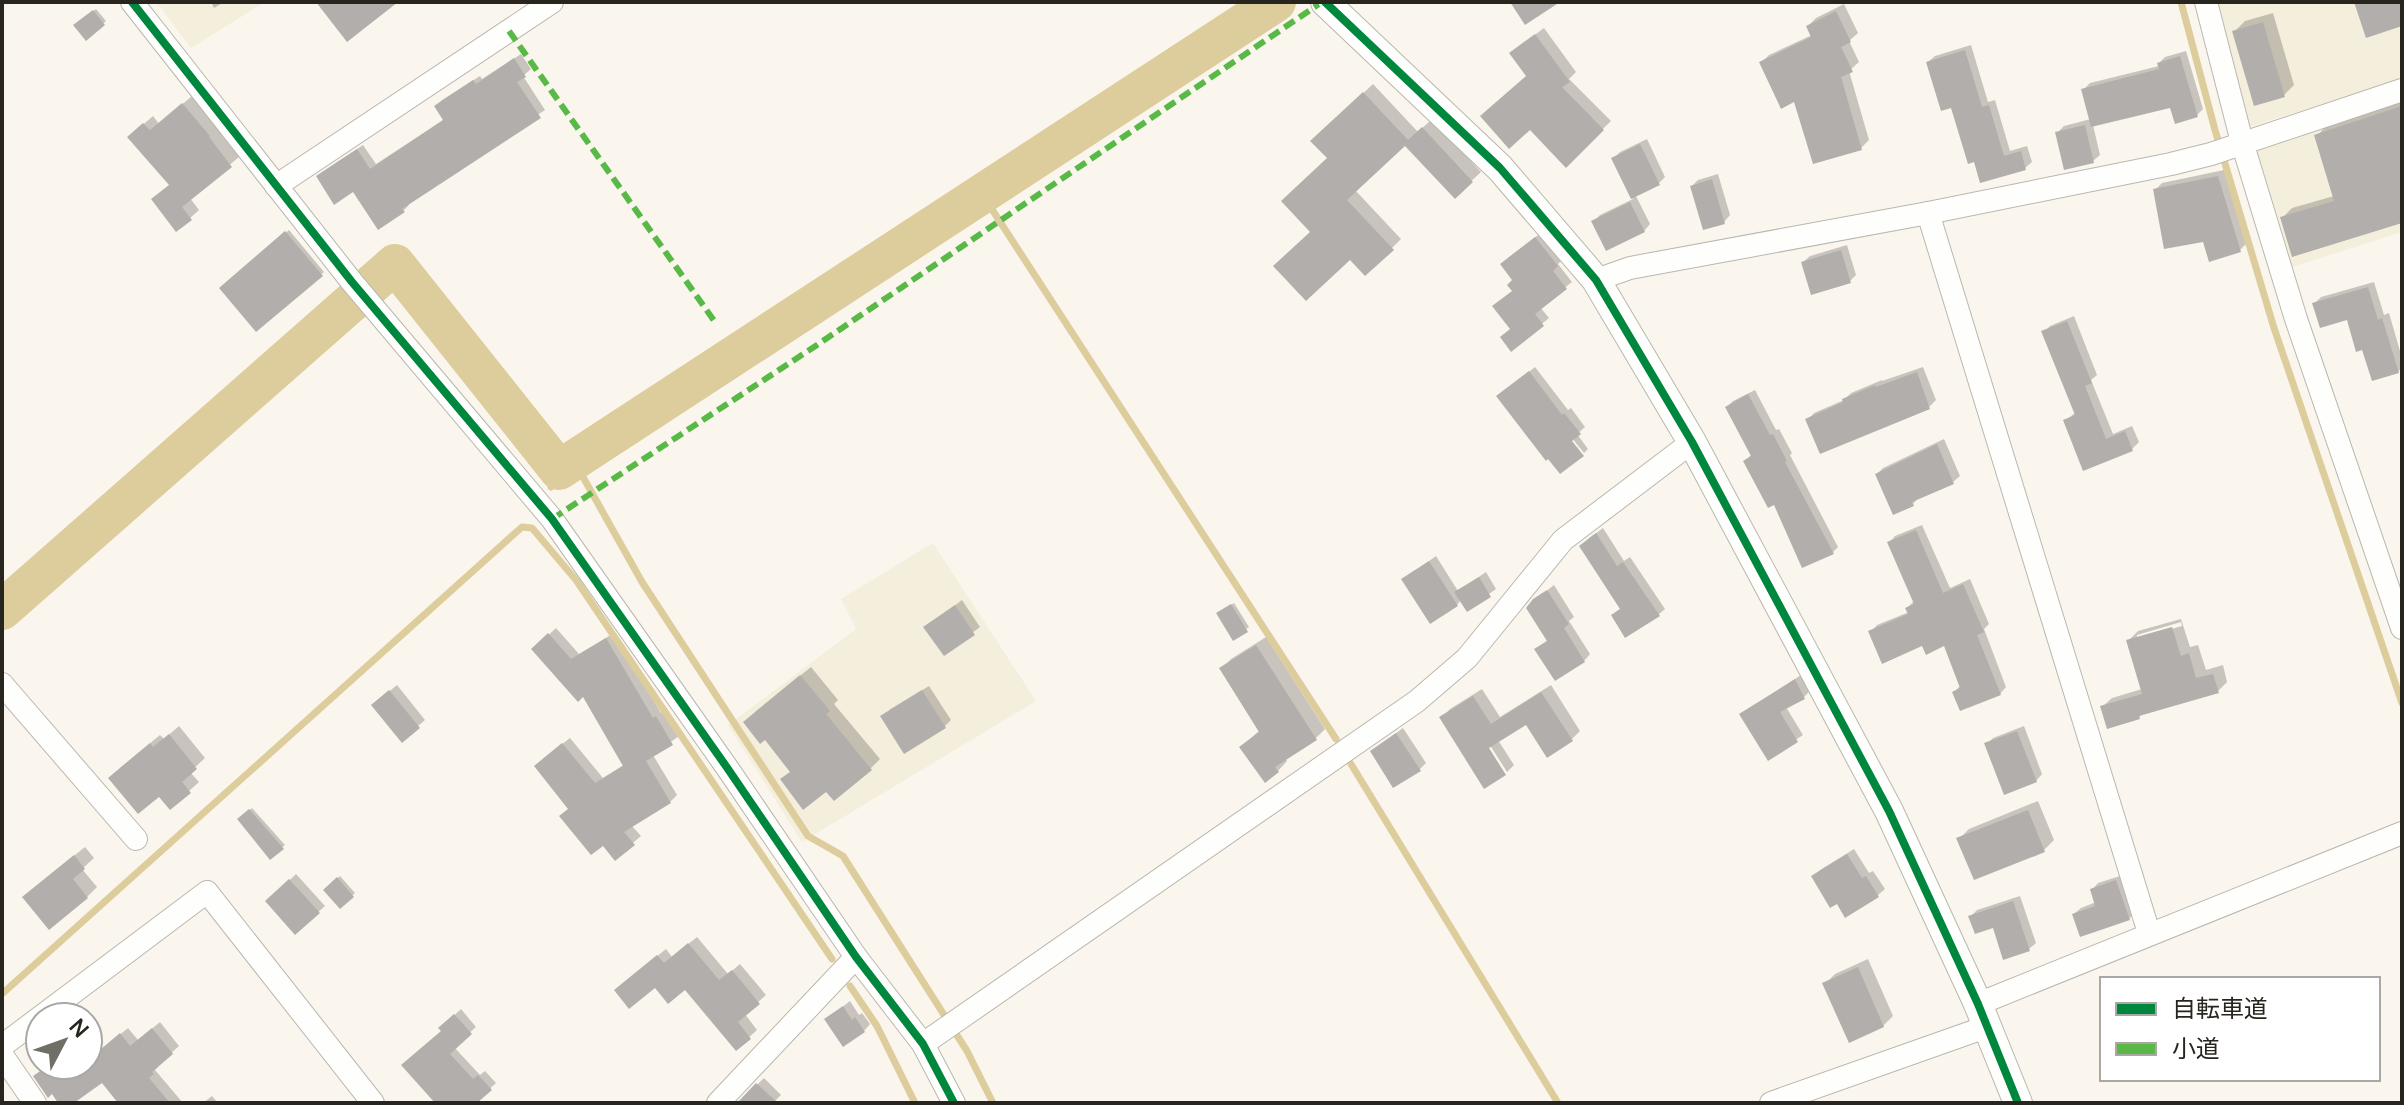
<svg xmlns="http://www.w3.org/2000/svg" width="2404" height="1105" font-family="Manrope,'Noto Sans JP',sans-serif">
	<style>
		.built { fill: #f4eedc }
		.shadow { fill: #0003; fill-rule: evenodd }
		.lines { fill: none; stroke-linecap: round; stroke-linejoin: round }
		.stream { stroke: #ddcd9d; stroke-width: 7 }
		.river { stroke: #ddcd9d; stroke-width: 40 }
		.building { fill: #b2aeac }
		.minor-casing { stroke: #bab7b0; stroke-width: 24 }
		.tertiary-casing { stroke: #bab7b0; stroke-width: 30 }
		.minor { stroke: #fefefc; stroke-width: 22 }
		.tertiary { stroke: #fefefc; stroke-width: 28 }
		.quiet { stroke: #58b947; stroke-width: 6; stroke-dasharray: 12 6; stroke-linecap: butt }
		.cycleway-casing { stroke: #fff; stroke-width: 13 }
		.cycleway { stroke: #00873e; stroke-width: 8 }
	</style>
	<rect width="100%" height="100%" fill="#faf6ed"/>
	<g class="built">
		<path d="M156,2H265L191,48Z"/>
		<path d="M2216,2H2402V79L2249,127Z"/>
		<path d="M2402,101V232L2289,268L2251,149Z"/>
		<path d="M933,543L1036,701L802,842L728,725L856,629L841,599Z"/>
	</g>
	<g class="shadow">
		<path d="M211,2H224L214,8Z"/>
		<path d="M1844,4L1858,33L1849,41L1859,62L1849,71L1869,140L1861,148L1795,100L1761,63L1769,55L1812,35L1808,26L1816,18Z"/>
		<path d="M96,9L106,21L86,38L76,25Z"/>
		<path d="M2273,13L2294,85L2284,95L2235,31L2245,21Z"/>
		<path d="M1544,28L1576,72L1569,79L1611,121L1566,165L1530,128L1528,75L1520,46Z"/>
		<path d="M1971,45L1988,102L1995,100L2010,151L2027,146L2032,162L2025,168L1982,181L1952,105L1928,62L1935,56Z"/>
		<path d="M2186,51L2203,109L2197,115L2171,106L2093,125L2100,155L2093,161L2057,133L2064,126L2091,119L2084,89L2090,83L2159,66V63L2165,57Z"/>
		<path d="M521,54L531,69L523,76L545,110L408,203L409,205L403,211L354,190L324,171L363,145L376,164L445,119L436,106L442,100L480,76L482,79Z"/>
		<path d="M1373,84L1418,132L1432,119L1481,172L1455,196L1405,144L1355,190L1401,239L1392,248L1350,257L1312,232L1329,158L1313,141Z"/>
		<path d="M192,96L217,126L239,157L190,198L199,210L177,230L170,184L138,129L153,116L159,124Z"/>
		<path d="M2402,100V221L2282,218L2292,208L2334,196L2317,136L2326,126Z"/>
		<path d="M1647,139L1665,177L1659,183L1635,194L1650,224L1644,231L1593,222L1600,215L1633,199L1613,159L1620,152Z"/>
		<path d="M2224,170L2246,244L2240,250L2155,190L2162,183Z"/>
		<path d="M1718,174L1730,215L1724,222L1692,186L1698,180Z"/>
		<path d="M289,230L324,272L256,329L221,288Z"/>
		<path d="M1542,232L1563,259L1558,264L1572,282L1540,307L1549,318L1511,349L1514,280L1508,258Z"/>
		<path d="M1847,245L1856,275L1850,281L1803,262L1810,256Z"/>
		<path d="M2374,282L2384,315L2389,313L2402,358V367L2398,372L2348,318L2314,304L2321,297Z"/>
		<path d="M2074,316L2097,375L2091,380L2113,434L2132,426L2139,442L2132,449L2084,468L2065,421L2076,412L2044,332L2050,326Z"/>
		<path d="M1535,367L1568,410L1571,408L1585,427L1577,434L1588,449L1584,453L1567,432L1505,390Z"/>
		<path d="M1923,367L1936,400L1929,407L1808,420L1814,413L1844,400L1851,393L1882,380V381Z"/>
		<path d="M1755,390L1776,430L1779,429L1792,453L1790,455L1838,547L1832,553L1775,503L1745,461L1752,454L1727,407L1733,401Z"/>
		<path d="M1944,439L1960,476L1953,482L1919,497L1913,504L1877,474L1883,468Z"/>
		<path d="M1922,525L1950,588L1970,579L1989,624L1984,629L2006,687L2000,694L1954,692L1961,685L1945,644H1923L1871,632L1877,625L1909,612L1907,608L1914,601L1889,543L1895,536Z"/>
		<path d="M1603,528L1624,561L1630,557L1665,609L1658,615L1622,608L1588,539Z"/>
		<path d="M1436,556L1458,591L1486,572L1496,589L1467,610L1461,600L1457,605L1404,579Z"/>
		<path d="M1554,585L1574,617L1569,621L1590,654L1584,661L1537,649L1548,640L1534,601Z"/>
		<path d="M962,600L980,627L944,654L926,627Z"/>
		<path d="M1234,603L1249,627L1234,638L1221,611Z"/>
		<path d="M2181,619L2190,647L2198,645L2206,670L2223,665L2227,682L2218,691L2144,713L2139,717L2102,707L2112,698L2142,689L2128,641L2138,631ZM2181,622L2182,626L2137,639V635Z"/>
		<path d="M556,628L579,654L614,633L661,713L664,711L679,736L653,755L677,795L670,802L631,825L641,836L615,858L543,759L570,738L603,778L625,764L583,694L534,649Z"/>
		<path d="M1266,637L1325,729L1315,739L1285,758L1287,761L1278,771L1241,747L1260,730L1221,669L1231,659Z"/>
		<path d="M811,667L838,700L834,704L880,759L870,769L827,790L782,780L792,770L755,712Z"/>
		<path d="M1801,675L1809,692L1804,697L1786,707L1803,735L1768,758L1741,714Z"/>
		<path d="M397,685L425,720L402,740L380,699Z"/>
		<path d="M1551,685L1580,731L1571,740L1527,723L1498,740L1514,765L1507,772L1486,739L1442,718L1450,709L1482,689L1500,717Z"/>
		<path d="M929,686L951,720L944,727L889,710Z"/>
		<path d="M179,726L205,758L190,772L199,782L189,791L160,794L120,768L160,735L164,739Z"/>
		<path d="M2024,726L2042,774L2036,781L1987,744L1993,738Z"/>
		<path d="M1403,728L1426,763L1419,770L1372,751Z"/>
		<path d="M2038,801L2054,840L2044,850L1959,839L1969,829Z"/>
		<path d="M252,808L285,845L271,857L239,819Z"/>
		<path d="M85,847L94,858L82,869L97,887L87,897L35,887Z"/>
		<path d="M1854,849L1869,873L1873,871L1885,889L1878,895L1846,915L1838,901L1813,877L1820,870Z"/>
		<path d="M296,874L325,906L296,932L268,901Z"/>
		<path d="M2123,875L2135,912L2129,919L2074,914L2081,908L2096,902L2092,890L2098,883Z"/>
		<path d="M340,876L355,893L340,906L325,890Z"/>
		<path d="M2020,896L2036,943L2029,949L1994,926L1971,916L1977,910Z"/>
		<path d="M697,937L728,974L740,964L766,995L745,1014L757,1030L736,1049L686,987L624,983L666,949L672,957Z"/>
		<path d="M1868,959L1893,1016L1883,1026L1825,984L1835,974Z"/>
		<path d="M850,1001L859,1015L862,1013L870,1024L864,1031L827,1019Z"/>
		<path d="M461,1009L476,1027L454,1047L480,1075L485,1071L496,1083L474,1103H438L443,1030L441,1028Z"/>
		<path d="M160,1022L179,1046L158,1065L159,1066L155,1070L183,1103H121L102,1080L70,1103H60L49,1065H75L78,1069L83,1065H88V1061L128,1028L138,1040Z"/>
		<path d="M764,1078L781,1095L773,1103H738Z"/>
		<path d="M212,1096L218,1103H203Z"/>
	</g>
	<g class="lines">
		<g class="stream">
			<path d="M2181,2L2215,130L2274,328L2402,703"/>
			<path d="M982,194L1336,739"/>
			<path d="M574,461L642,582L808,836L843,856L967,1051L993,1103"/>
			<path d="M551,487L559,470"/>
			<path d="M1351,764L1558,1103"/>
			<path d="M850,986L877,1026L915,1103"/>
			<path d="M2,994L522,527L532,528L576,580L832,959"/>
		</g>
		<path class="river" d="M2,610L395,264L559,470L1276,2"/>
	</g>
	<g class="building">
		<path d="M316,2H398L347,42Z"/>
		<path d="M1510,2H1560L1525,25Z"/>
		<path d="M2354,2H2402V26L2366,38Z"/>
		<path d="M93,10L105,25L86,41L73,25Z"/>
		<path d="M1836,11L1851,42L1841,47L1853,72L1841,77L1862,150L1813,164L1794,102L1781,109L1759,62L1811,37L1806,26Z"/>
		<path d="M2263,22L2285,97L2254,106L2232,31Z"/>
		<path d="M1535,34L1570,82L1562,87L1604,130L1566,168L1530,130L1509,149L1480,116L1526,76L1509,53Z"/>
		<path d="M1965,50L1982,107L1989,105L2004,156L2021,151L2026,170L1980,183L1974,162L1968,164L1951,108L1941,111L1926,62Z"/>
		<path d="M2180,56L2198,117L2175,124L2170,108L2091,127L2081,89L2159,69L2157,63Z"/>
		<path d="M514,58L526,77L517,82L541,118L402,209L405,212L378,230L353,192L334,205L316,176L357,149L370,169L443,120L434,106L473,80L476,84Z"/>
		<path d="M1363,92L1408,140L1422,127L1473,182L1455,199L1405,146L1347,200L1394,250L1365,276L1350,260L1306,301L1273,266L1310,232L1281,201L1327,158L1310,141Z"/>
		<path d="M182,103L210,136L209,137L232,167L182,207L192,220L176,232L151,199L169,185L127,137L143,123L150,130Z"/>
		<path d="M2402,106V223L2292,257L2280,217L2334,201L2314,135Z"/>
		<path d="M2085,125L2094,163L2064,170L2055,132Z"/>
		<path d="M1640,144L1660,185L1631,199L1611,158Z"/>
		<path d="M2218,176L2241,252L2209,262L2203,242L2164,249L2153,189Z"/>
		<path d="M1712,179L1725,224L1703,230L1690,186Z"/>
		<path d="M1630,202L1645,232L1606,251L1591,221Z"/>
		<path d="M285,231L323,276L256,332L219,288Z"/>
		<path d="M1535,237L1558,266L1553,271L1567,289L1535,314L1544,326L1511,352L1500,337L1510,329L1492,306L1512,291L1507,285L1512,280L1500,264Z"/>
		<path d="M1841,250L1851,283L1811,295L1801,262Z"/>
		<path d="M2368,287L2378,320L2382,318L2399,373L2372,381L2362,350L2356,352L2347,320L2320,328L2312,303Z"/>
		<path d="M2067,321L2092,383L2085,386L2106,439L2125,431L2133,451L2083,471L2063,420L2075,415L2041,331Z"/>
		<path d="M1529,371L1562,415L1564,413L1581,434L1572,441L1584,456L1560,474L1548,459L1546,461L1496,396Z"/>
		<path d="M1917,372L1930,409L1820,454L1805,419L1843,402L1842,399L1875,385L1876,387Z"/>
		<path d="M1748,394L1770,435L1773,434L1787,461L1785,462L1834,554L1802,568L1774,505L1768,508L1743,461L1751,456L1725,407Z"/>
		<path d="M1937,444L1954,484L1912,502L1914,506L1893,515L1875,474Z"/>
		<path d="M1916,530L1943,593L1963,584L1984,632L1977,635L2001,695L1960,711L1952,692L1960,688L1944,646L1926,655L1922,646L1882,664L1868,631L1908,614L1905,608L1914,604L1887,542Z"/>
		<path d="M1596,533L1617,566L1623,562L1660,616L1625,638L1611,615L1620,609L1579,546Z"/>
		<path d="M1429,561L1458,606L1430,624L1401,579Z"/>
		<path d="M1479,577L1491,597L1467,612L1454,592Z"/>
		<path d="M1547,590L1569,624L1564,628L1585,662L1555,681L1534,649L1547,641L1526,608L1533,599Z"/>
		<path d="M1231,604L1248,632L1233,641L1216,613Z"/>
		<path d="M955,605L975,635L944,656L923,627Z"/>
		<path d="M2172,627L2181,656L2189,653L2196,678L2213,674L2219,693L2139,716L2140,719L2107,729L2100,706L2142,694L2126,640Z"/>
		<path d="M548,633L571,659L606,638L653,718L656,716L673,745L646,761L671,803L624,832L635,845L615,861L603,846L591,855L559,816L568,809L534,766L562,743L595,783L623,766L583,697L578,702L531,649Z"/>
		<path d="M1256,645L1317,740L1275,767L1279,772L1265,783L1239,747L1259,732L1219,668Z"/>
		<path d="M800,675L830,711L826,714L872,770L834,801L826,792L803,810L780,779L790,772L765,740L760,744L743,722Z"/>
		<path d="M1795,679L1805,699L1780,712L1798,742L1768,761L1739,714Z"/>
		<path d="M389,690L420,728L402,743L371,705Z"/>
		<path d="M922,690L946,728L904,754L880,716Z"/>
		<path d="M1541,692L1573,741L1547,758L1526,725L1489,748L1506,775L1484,789L1439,717L1473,696L1491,724Z"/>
		<path d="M2017,731L2037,782L2004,795L1984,743Z"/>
		<path d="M1396,733L1421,771L1393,788L1370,751Z"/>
		<path d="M169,734L197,769L182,782L191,793L170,810L159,797L138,814L108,778L150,743L153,747Z"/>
		<path d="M249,809L284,849L270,860L237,819Z"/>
		<path d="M2028,810L2045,852L1974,880L1956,838Z"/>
		<path d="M1847,854L1862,878L1866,876L1879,897L1845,918L1837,904L1830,908L1811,876Z"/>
		<path d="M74,855L85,869L73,879L88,898L49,930L22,897Z"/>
		<path d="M337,877L354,897L340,909L323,890Z"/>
		<path d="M289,879L320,913L295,935L265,901Z"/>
		<path d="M2116,880L2130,920L2080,937L2072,914L2095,906L2090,889Z"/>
		<path d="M2013,901L2030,951L2003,960L1993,928L1975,934L1968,916Z"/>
		<path d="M688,943L719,980L732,970L760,1004L738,1022L751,1039L736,1051L685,990L668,1004L655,988L629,1009L614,990L657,955L664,963Z"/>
		<path d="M1858,967L1884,1027L1849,1043L1822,983Z"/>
		<path d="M843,1006L852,1020L855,1017L865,1032L843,1047L824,1019Z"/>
		<path d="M454,1014L472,1034L450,1054L473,1079L478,1075L492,1090L477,1103H435L401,1065L441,1031L438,1028Z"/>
		<path d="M152,1028L173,1054L152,1072L154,1074L149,1078L170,1103H118L102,1083L74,1103H58L52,1094L48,1098L33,1076L49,1065H63L70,1074L81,1065H88V1060L120,1033L130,1046Z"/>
		<path d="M756,1083L778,1103H737Z"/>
	</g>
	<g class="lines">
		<g class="minor-casing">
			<g id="minor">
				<path d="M132,2L352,282L552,519L728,769L856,957L923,1044L954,1103"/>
				<path d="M2206,2L2242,142L2296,319L2402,628"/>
				<path d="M276,186L552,2"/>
				<path d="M1928,213L2149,933"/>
				<path d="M1596,280L1630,268L1928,213L2171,164L2211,154L2402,90"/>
				<path d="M2,684L136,839"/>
				<path d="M1978,1004L2402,833"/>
				<path d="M923,1044L1417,701L1467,658L1563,540L1692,442"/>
				<path d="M2,1046L207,892L373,1103"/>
				<path d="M2,1055L35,1103"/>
				<path d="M718,1103L856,957"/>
				<path d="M1771,1103L1986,1027"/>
			</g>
		</g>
		<g class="tertiary-casing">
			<path id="tertiary" d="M1325,2L1500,168L1596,280L1692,442L1889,811L1978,1004L2018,1103"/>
		</g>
		<use href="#minor" class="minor"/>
		<use href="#tertiary" class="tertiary"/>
		<g class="quiet">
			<path d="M509,31L715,322"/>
			<path d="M552,519L814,347L1322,2"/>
		</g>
		<g class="cycleway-casing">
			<g id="cycleway">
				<path d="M132,2L352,282L552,519L728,769L856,957L923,1044L954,1103"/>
				<path d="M1325,2L1500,168L1596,280L1692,442L1889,811L1978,1004L2018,1103"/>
			</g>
		</g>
		<use href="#cycleway" class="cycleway"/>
	</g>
	<rect width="2404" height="1105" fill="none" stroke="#27251e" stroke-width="8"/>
	<rect x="2100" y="977" width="280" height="104" fill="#ffffff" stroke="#a9a8a5" stroke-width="2"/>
	<rect x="2116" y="1003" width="40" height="12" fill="#00873e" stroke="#a9a8a5" stroke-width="2"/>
	<text x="2172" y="1017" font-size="24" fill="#27251e">自転車道</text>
	<rect x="2116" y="1043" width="40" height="12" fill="#58b947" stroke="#a9a8a5" stroke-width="2"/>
	<text x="2172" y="1057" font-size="24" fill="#27251e">小道</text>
	<g transform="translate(64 1041) rotate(49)"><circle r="38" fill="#ffffff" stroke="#a9a8a5" stroke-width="2"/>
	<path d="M0-6L14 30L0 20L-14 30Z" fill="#716e66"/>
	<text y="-12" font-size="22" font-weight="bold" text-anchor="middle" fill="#27251e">N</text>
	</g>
</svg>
